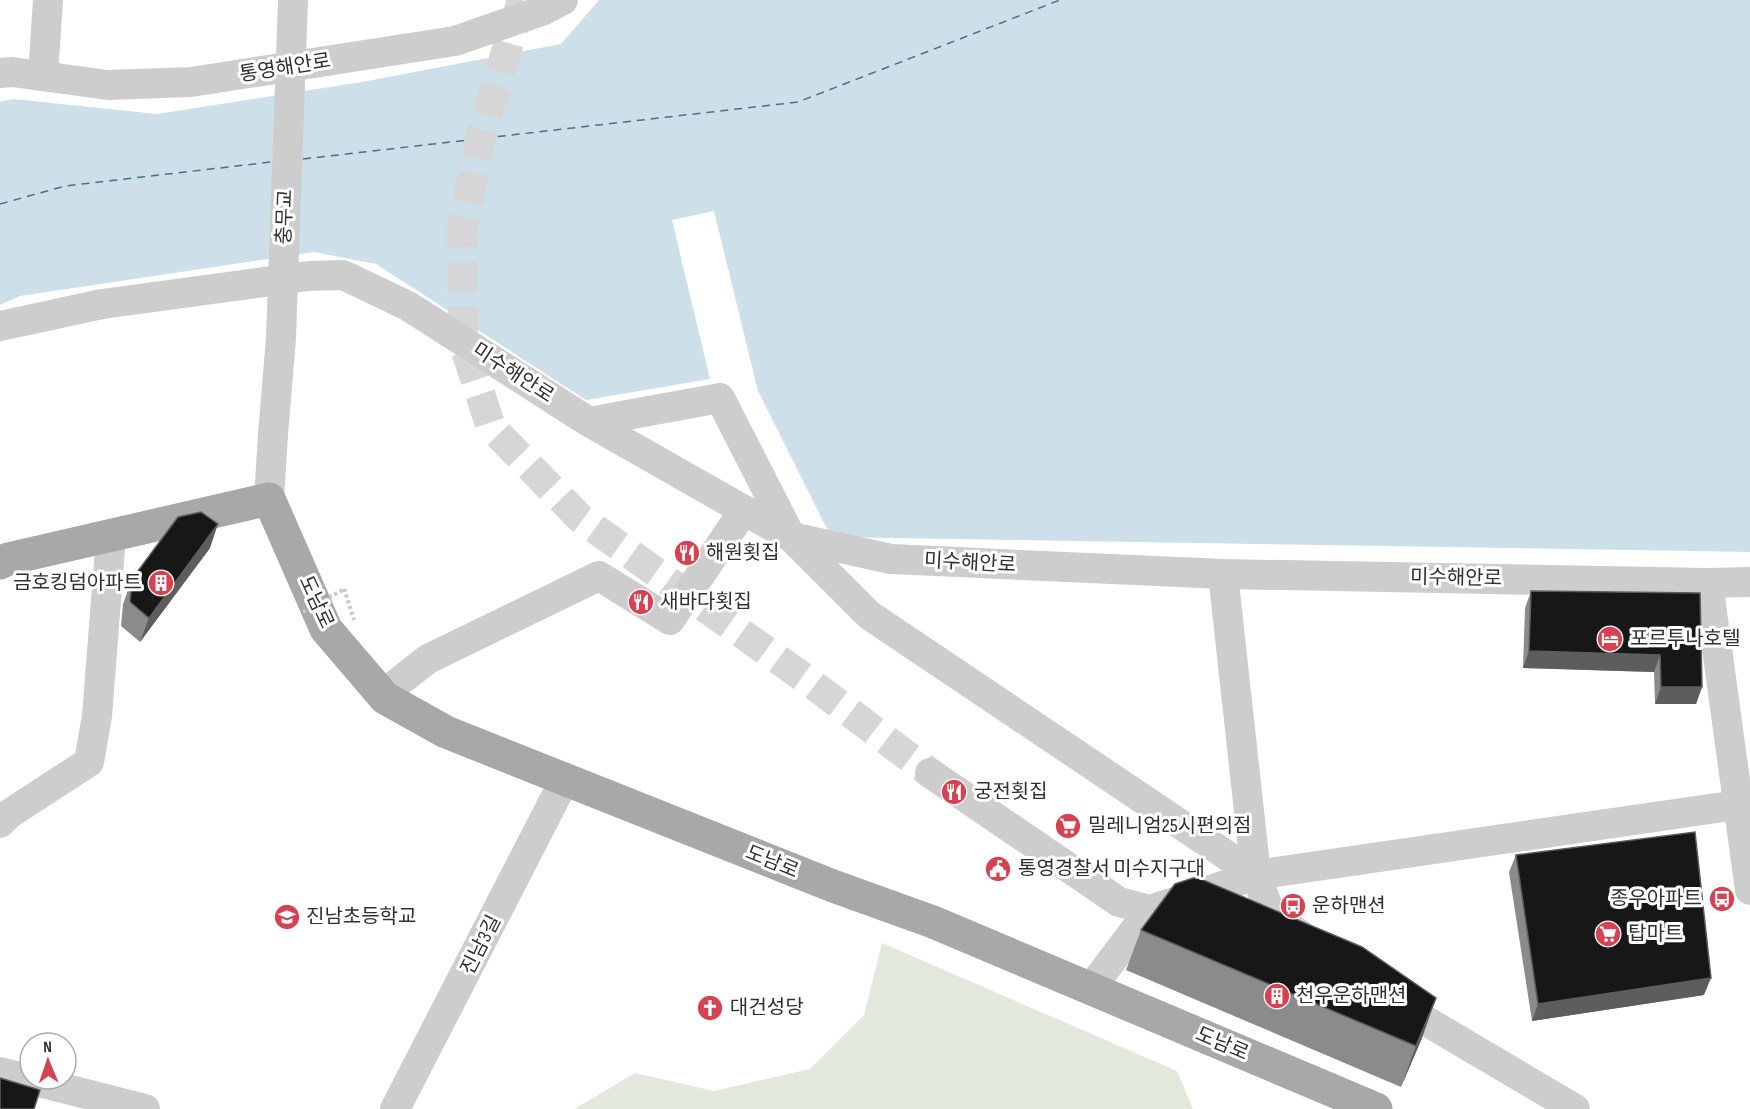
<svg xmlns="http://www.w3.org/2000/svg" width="1750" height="1109" font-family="'Sofia Sans Condensed','Noto Sans KR',sans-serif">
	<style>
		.green { fill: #e3e8dc }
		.water { fill: #cddfe9 }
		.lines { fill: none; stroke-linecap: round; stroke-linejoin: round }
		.ferry { stroke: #45728a; stroke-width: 1.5; stroke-dasharray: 8 6; stroke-linecap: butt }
		.minor-tunnel { stroke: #d6d6d6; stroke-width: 30; stroke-dasharray: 30 15; stroke-linecap: butt }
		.path { stroke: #c7c7c7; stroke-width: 4; stroke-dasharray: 3 3; stroke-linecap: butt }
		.minor { stroke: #cdcdcd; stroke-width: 30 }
		.major { stroke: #a8a8a8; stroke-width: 33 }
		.path-bridge { stroke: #c7c7c7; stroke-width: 4; stroke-dasharray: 3 3; stroke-linecap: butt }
		.minor-bridge { stroke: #cdcdcd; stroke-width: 30 }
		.wall { fill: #8b8b8b }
		.shaded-wall { fill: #5d5d5d }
		.building { fill: #171717; stroke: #5d5d5d; stroke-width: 1.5 }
		.labels { text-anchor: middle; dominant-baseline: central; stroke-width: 6; stroke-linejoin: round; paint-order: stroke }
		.street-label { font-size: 20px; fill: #303030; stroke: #fff }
		.poi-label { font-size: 20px; fill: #303030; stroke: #fff; text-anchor: start }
	</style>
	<rect width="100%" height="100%" fill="#fff"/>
	<path class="green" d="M882,943L1177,1071L1193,1109H574L635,1073L714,1091L810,1069L864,1015Z"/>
	<path class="water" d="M599,0H1750V552L831,537L758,391L714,211L672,220L710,379L586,400L376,264L314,252L20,296L0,305V102L13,99L157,114L362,82L561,44Z"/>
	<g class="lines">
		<g class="ferry">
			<path d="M303,159L798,102L1060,0"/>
			<path d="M0,204L65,186L271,162"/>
		</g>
		<path class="minor-tunnel" d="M522,0L482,131L462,230L463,342L491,427L580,518L807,680L930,773"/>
		<path class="path" d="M344,589L354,620"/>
		<g class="minor">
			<path d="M0,73L12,72L108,85L191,82L455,41L544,10L563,0"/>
			<path d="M43,76L48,0"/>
			<path d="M0,326L102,304L308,276L343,275L408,306L589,422L791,537L891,559L1223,574L1708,583L1750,890"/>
			<path d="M589,422L720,398L791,537L869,615L1256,875L1737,805"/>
			<path d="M269,499L273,434"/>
			<path d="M1223,574L1256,875"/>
			<path d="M1708,583L1750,582"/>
			<path d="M385,698L396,684L428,659L599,576L670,620L744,510"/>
			<path d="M930,773L1119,902L1150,910L1256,875L1271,915L1299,934"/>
			<path d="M0,823L9,814L89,762L97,716L111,536"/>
			<path d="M1091,988L1150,910"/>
			<path d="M1393,998L1428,1022L1575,1109"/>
			<path d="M0,1072L145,1109"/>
			<path d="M395,1109L565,779"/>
		</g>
		<path class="major" d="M0,563L8,559L269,499L326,629L385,698L446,732L833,886L933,922L1376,1109"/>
		<path class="path-bridge" d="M303,612L344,589"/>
		<path class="minor-bridge" d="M273,434L281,338L293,0"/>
	</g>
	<g class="wall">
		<path d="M210,548L140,642L121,626L123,604L132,579Z"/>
		<path d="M1531,591L1700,593L1702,687L1696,704H1655L1654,672L1523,668L1525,608Z"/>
		<path d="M1516,855L1704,995L1532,1021L1509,872Z"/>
		<path d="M1141,930L1422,1038L1401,1087L1126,970Z"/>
	</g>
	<g class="shaded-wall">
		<path d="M218,524L210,548L140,642L149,618Z"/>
		<path d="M1529,651L1660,655L1654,672L1523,668Z"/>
		<path d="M1661,687H1702L1696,704H1655Z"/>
		<path d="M1711,978L1704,995L1532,1021L1538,1004Z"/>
		<path d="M1436,998L1422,1038L1401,1087L1416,1046Z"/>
	</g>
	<g class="building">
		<path d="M201,512L218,524L149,618L130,602L132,579L178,517Z"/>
		<path d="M1531,591L1700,593L1702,687H1661L1660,655L1529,651Z"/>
		<path d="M1695,832L1711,978L1538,1004L1516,855Z"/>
		<path d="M1196,877L1362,947L1436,998L1416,1046L1141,930L1175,884Z"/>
		<path d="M0,1078L40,1090L34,1109H0Z"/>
	</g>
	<defs>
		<g id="restaurant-disc" transform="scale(1.35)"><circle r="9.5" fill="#d54353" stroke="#fff"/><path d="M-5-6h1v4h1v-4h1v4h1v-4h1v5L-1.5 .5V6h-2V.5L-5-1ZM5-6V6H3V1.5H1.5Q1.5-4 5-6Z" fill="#fff"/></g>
		<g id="building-disc" transform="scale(1.35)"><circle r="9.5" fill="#d54353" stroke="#fff"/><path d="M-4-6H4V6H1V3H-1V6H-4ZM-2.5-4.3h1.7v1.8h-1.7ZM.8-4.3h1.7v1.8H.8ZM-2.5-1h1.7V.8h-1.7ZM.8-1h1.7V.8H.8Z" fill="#fff"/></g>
		<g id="hotel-disc" transform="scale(1.35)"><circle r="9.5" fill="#d54353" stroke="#fff"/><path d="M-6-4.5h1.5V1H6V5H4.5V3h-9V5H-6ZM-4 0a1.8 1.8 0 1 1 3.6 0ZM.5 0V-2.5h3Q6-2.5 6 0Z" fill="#fff"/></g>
		<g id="supermarket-disc" transform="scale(1.35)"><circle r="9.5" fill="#d54353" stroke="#fff"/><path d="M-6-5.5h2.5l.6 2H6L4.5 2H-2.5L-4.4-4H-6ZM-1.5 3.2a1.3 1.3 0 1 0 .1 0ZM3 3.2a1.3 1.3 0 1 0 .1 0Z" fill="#fff"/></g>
		<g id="civic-disc" transform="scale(1.35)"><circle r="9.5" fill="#d54353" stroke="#fff"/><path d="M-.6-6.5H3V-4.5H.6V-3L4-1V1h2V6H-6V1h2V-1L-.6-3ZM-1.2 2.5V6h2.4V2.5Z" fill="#fff"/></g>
		<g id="bus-disc" transform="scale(1.35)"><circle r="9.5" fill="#d54353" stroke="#fff"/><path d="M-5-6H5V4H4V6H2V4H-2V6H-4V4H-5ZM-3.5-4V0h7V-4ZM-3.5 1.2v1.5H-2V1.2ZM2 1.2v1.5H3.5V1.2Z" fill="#fff"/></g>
		<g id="school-disc" transform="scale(1.35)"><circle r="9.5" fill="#d54353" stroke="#fff"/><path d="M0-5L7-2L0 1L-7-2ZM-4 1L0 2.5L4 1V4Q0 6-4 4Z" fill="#fff"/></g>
		<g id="church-disc" transform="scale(1.35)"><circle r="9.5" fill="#d54353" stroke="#fff"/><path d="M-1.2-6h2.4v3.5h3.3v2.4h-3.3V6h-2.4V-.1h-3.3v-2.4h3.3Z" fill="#fff"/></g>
	</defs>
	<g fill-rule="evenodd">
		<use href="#restaurant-disc" x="687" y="553"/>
		<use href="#building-disc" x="161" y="583"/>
		<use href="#restaurant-disc" x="641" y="602"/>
		<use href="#hotel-disc" x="1610" y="639"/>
		<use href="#restaurant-disc" x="954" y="792"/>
		<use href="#supermarket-disc" x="1068" y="826"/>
		<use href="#civic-disc" x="998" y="869"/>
		<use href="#bus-disc" x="1722" y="899"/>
		<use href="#bus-disc" x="1293" y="906"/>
		<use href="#school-disc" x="287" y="917"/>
		<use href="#supermarket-disc" x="1608" y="934"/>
		<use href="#building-disc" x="1277" y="996"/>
		<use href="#church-disc" x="710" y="1008"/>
	</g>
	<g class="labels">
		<g class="street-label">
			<text transform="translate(285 68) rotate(-9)">통영해안로</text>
			<text transform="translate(285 217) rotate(-88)">충무교</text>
			<text transform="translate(513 373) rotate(33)">미수해안로</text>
			<text transform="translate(970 563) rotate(3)">미수해안로</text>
			<text transform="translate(1456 578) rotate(1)">미수해안로</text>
			<text transform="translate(316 602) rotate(65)">도남로</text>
			<text transform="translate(772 862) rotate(22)">도남로</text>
			<text transform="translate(481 945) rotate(-63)">진남3길</text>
			<text transform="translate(1222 1044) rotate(23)">도남로</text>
		</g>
		<g class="poi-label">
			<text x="706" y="553">해원횟집</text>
			<text x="142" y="583" text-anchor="end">금호킹덤아파트</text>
			<text x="660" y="602">새바다횟집</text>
			<text x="1630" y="639">포르투나호텔</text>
			<text x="974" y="792">궁전횟집</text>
			<text x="1088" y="826">밀레니엄25시편의점</text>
			<text x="1018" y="869">통영경찰서 미수지구대</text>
			<text x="1702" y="899" text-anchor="end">종우아파트</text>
			<text x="1312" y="906">운하맨션</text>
			<text x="306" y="917">진남초등학교</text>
			<text x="1628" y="934">탑마트</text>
			<text x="1296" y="996">천우운하맨션</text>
			<text x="730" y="1008">대건성당</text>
		</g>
	</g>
	<g transform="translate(48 1061) rotate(358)"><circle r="28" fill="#ffffff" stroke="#acacac" stroke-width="1.5"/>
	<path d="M0-4.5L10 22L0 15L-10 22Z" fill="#d54353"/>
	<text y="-9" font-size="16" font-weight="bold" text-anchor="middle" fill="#303030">N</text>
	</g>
</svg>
